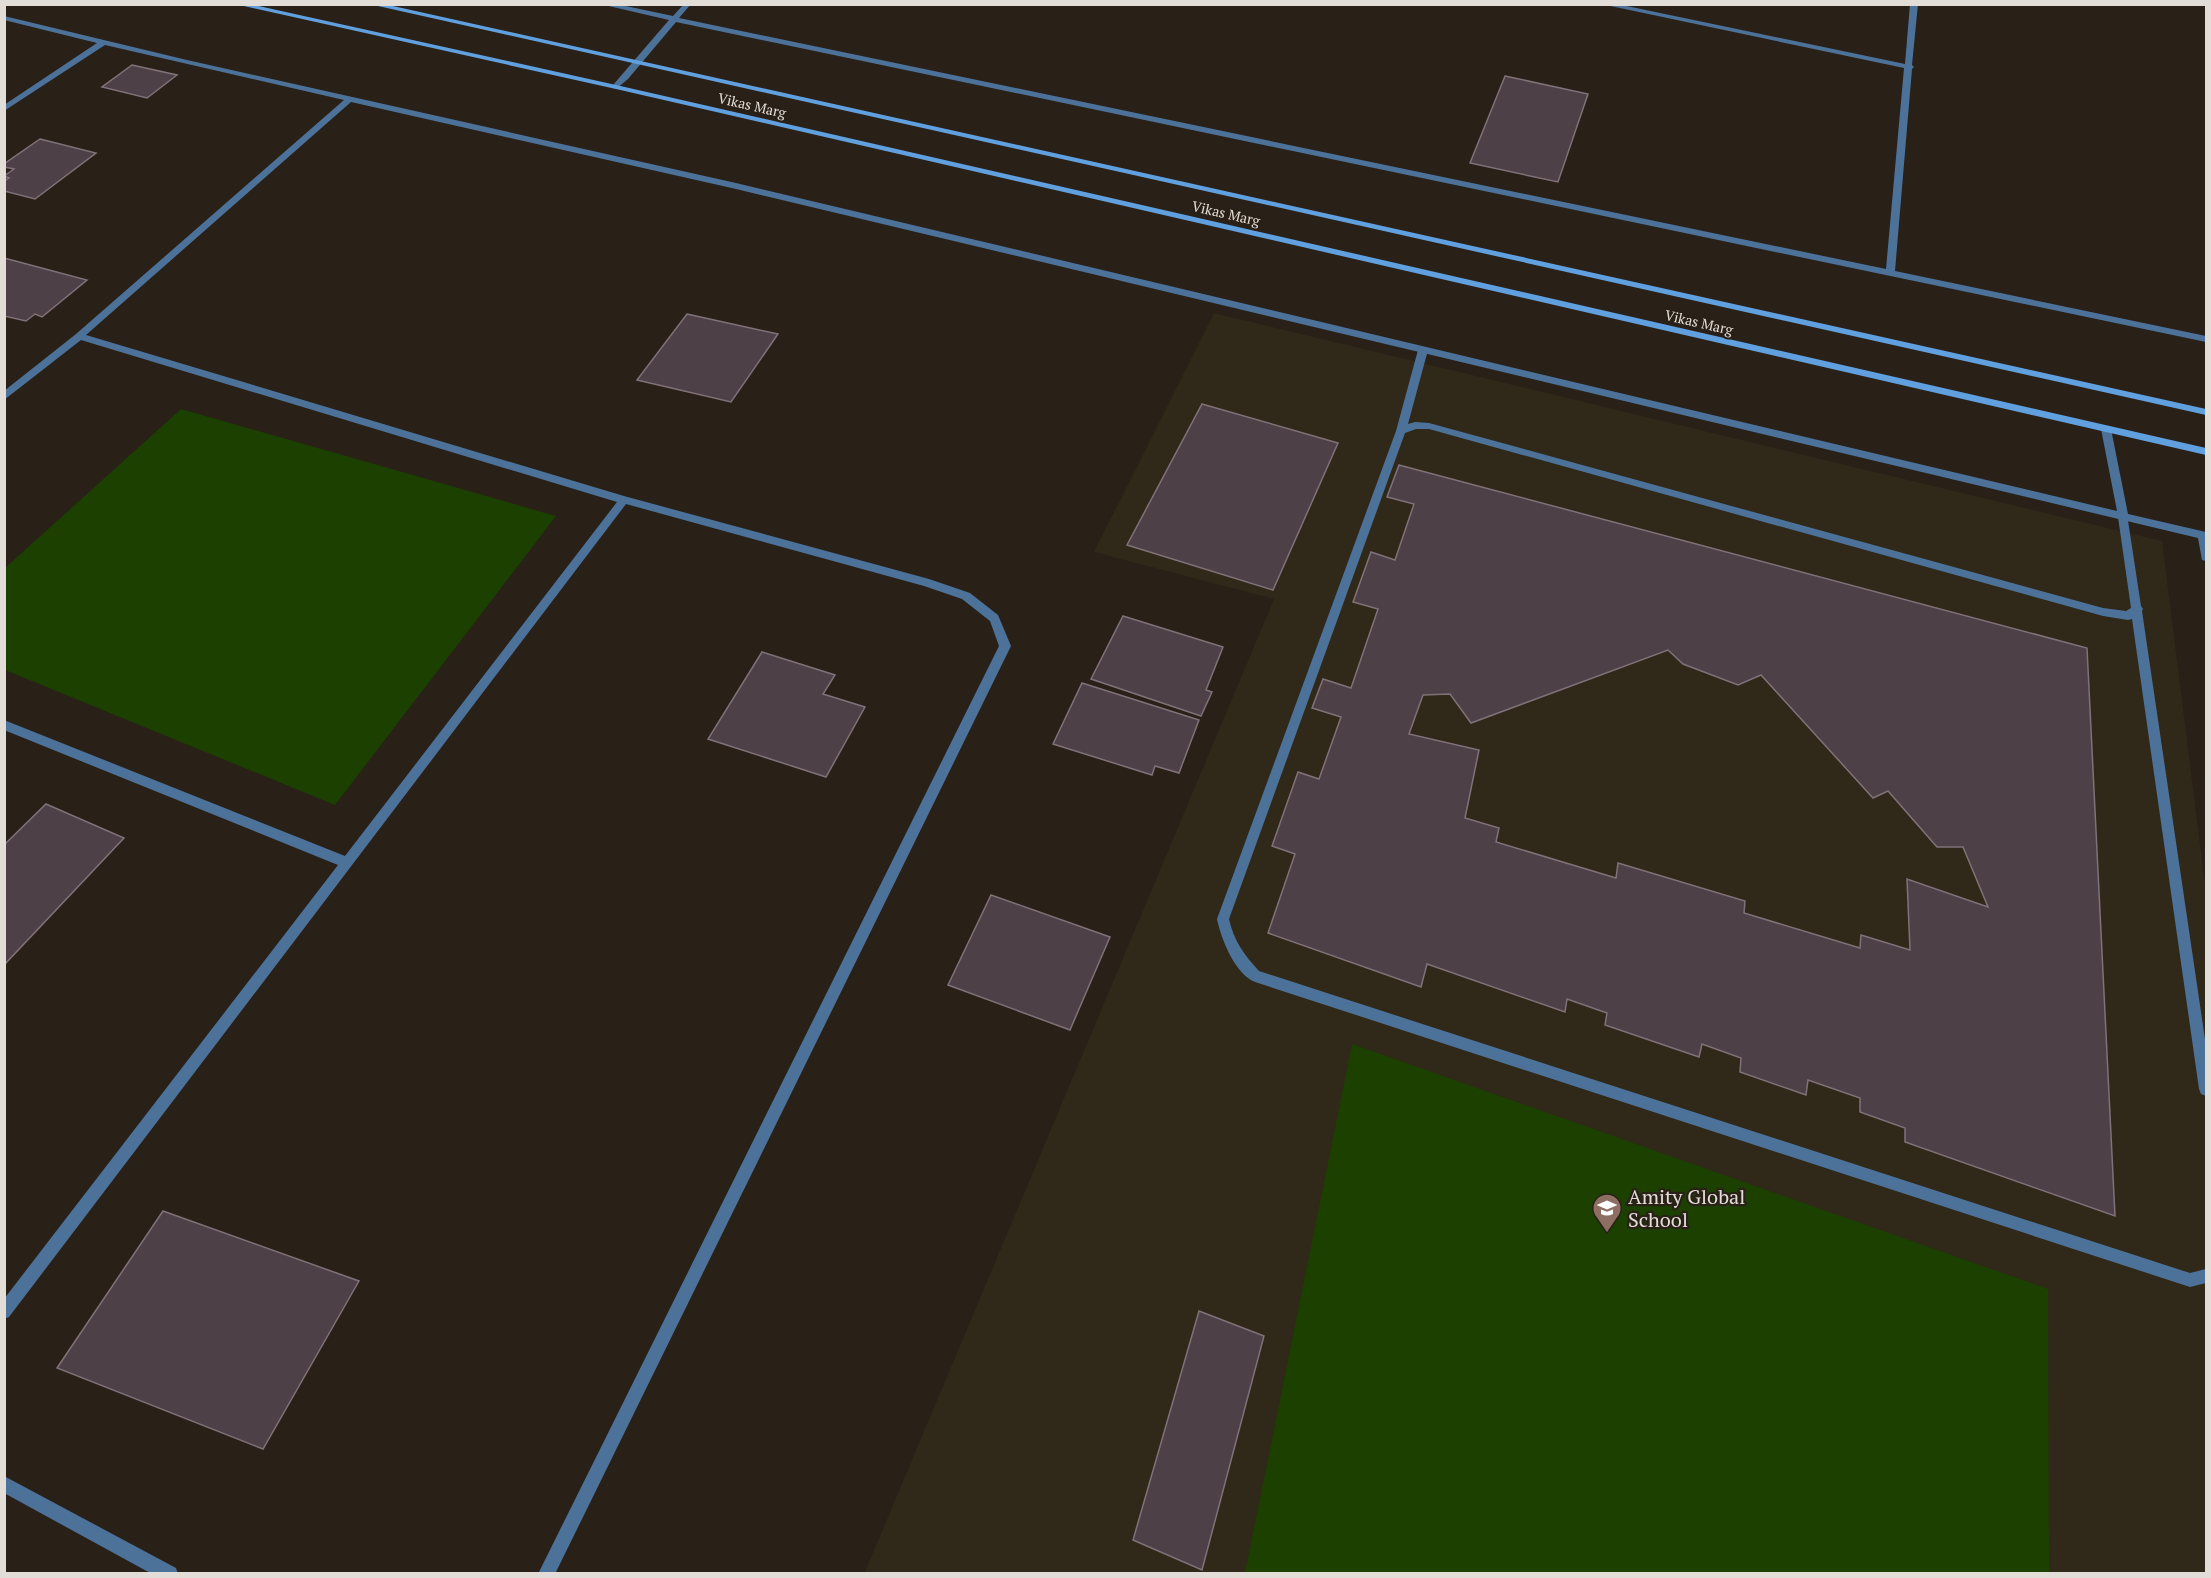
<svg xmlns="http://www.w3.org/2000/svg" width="2211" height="1578" font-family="'PT Serif',serif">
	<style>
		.education { fill: #302818 }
		.green { fill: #1b4000 }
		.building { fill: #4d4046; stroke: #807279; stroke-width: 1.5; fill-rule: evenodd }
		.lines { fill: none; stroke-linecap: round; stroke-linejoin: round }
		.service { fill: #4c729a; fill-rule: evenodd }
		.minor { fill: #4c729a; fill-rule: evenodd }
		.secondary { fill: #60a0df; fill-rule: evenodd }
		.labels { text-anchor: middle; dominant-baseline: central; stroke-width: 4.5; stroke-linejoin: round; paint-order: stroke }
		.far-street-label { font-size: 14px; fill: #e3ddd7; stroke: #292018 }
		.near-poi-label { font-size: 20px; fill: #e3ddd7; stroke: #292018; text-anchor: start }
	</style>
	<rect width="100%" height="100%" fill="#292018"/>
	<path class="education" d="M1214,313L2162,541L2206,892V1573L864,1574L1274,599L1094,552Z"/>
	<g class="green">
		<path d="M181,409L556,516L335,805L5,670V568Z"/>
		<path d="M1352,1044L2048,1289L2049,1573H1245Z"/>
	</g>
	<g class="building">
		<path d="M132,65L177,75L147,98L102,87Z"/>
		<path d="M1505,76L1588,94L1558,182L1470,163Z"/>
		<path d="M40,139L96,153L35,199L4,191V181L9,178L4,176L14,169L4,167V164Z"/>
		<path d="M4,258L87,280L42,317L35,314L26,321L4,316Z"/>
		<path d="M687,314L778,334L731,402L637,380Z"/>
		<path d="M1202,404L1338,443L1273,590L1127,545Z"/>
		<path d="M1399,465L2087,648L2115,1216L1905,1142V1128L1860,1112V1098L1808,1080L1806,1095L1740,1072L1741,1058L1702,1044L1699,1057L1605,1025L1607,1013L1567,999L1565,1012L1427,964L1421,987L1268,933L1295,854L1272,846L1298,772L1319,779L1341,717L1312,708L1323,679L1351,688L1378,609L1353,602L1371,552L1395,560L1414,504L1387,497ZM1668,650L1683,664L1738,685L1761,675L1873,798L1888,791L1937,847H1963L1988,907L1907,879L1910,950L1861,935L1860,948L1744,913L1745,901L1618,863L1616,878L1496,842L1499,828L1465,818L1479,750L1409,734L1423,695L1450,694L1471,723Z"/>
		<path d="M1123,616L1223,647L1206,690L1212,692L1201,716L1091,679Z"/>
		<path d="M762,652L835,675L823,694L865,707L826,777L708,739Z"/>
		<path d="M1082,683L1199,720L1179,773L1155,766L1152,775L1053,744Z"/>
		<path d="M46,804L124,838L4,965V845Z"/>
		<path d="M991,895L1110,937L1070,1030L948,985Z"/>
		<path d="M163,1211L359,1281L263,1449L57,1368Z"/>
		<path d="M1199,1311L1264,1336L1202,1570L1133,1540Z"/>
	</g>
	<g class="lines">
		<path class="service" d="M1423,347L1428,350L1408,424L1415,422L1429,423L2103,608L2126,611L2131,608L2118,517L2119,514H2127L2141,606L2143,609L2142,611L2206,1046V1096L2201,1094L2199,1089L2132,619L2128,620L2103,616L1429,429H1416L1405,433L1229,919C1234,941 1244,955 1259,971L2190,1273L2206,1269V1283L2190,1287L1255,982C1235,974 1221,939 1217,919L1396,431L1418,350Z"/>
		<g class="minor">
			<path d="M600,4H616L673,16L684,4H691L679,18L1886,269L1904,68L1601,4H1617L1905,64L1910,4H1918L1912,65L1914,67L1912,69L1895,271L2206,336V342L676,22L628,79L616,89L612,87L613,85L669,20Z"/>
			<path d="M4,16L187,60L736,183L2117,511L2101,429L2106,426L2111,429L2128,514L2206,532V561L2202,560L2198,538L736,189L351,102L86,335L624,496L929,579L970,593L998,615L1011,646L555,1574H538L999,646L990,621L962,599L924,586L626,504L9,1317L4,1319V1299L338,865L4,730V720L345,856L617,502L81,340L4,400V391L76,334L344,100L105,45L4,111V105L97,43L4,20Z"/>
			<path d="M4,1476L176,1568L178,1574H152L4,1493Z"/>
		</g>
		<g class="secondary">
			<path d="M235,4H250L616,85L2206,448V455L616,89Z"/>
			<path d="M369,4H384L2206,409V415Z"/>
		</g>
	</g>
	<defs>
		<g id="school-pin" transform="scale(1.5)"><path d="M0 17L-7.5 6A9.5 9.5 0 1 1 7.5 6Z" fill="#8d6e63" stroke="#292018"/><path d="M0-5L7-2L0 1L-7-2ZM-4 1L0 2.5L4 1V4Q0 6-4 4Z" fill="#fff"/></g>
	</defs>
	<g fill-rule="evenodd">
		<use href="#school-pin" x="1607" y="1208"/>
	</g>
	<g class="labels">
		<g class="far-street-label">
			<text transform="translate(752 105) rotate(13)">Vikas Marg</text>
			<text transform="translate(1226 213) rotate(13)">Vikas Marg</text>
			<text transform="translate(1699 322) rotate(13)">Vikas Marg</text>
		</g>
		<g class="near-poi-label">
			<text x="1628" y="1196">Amity Global<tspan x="1628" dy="23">School</tspan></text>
		</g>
	</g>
	<rect width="2211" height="1578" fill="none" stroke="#e3ddd7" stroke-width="12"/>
</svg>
